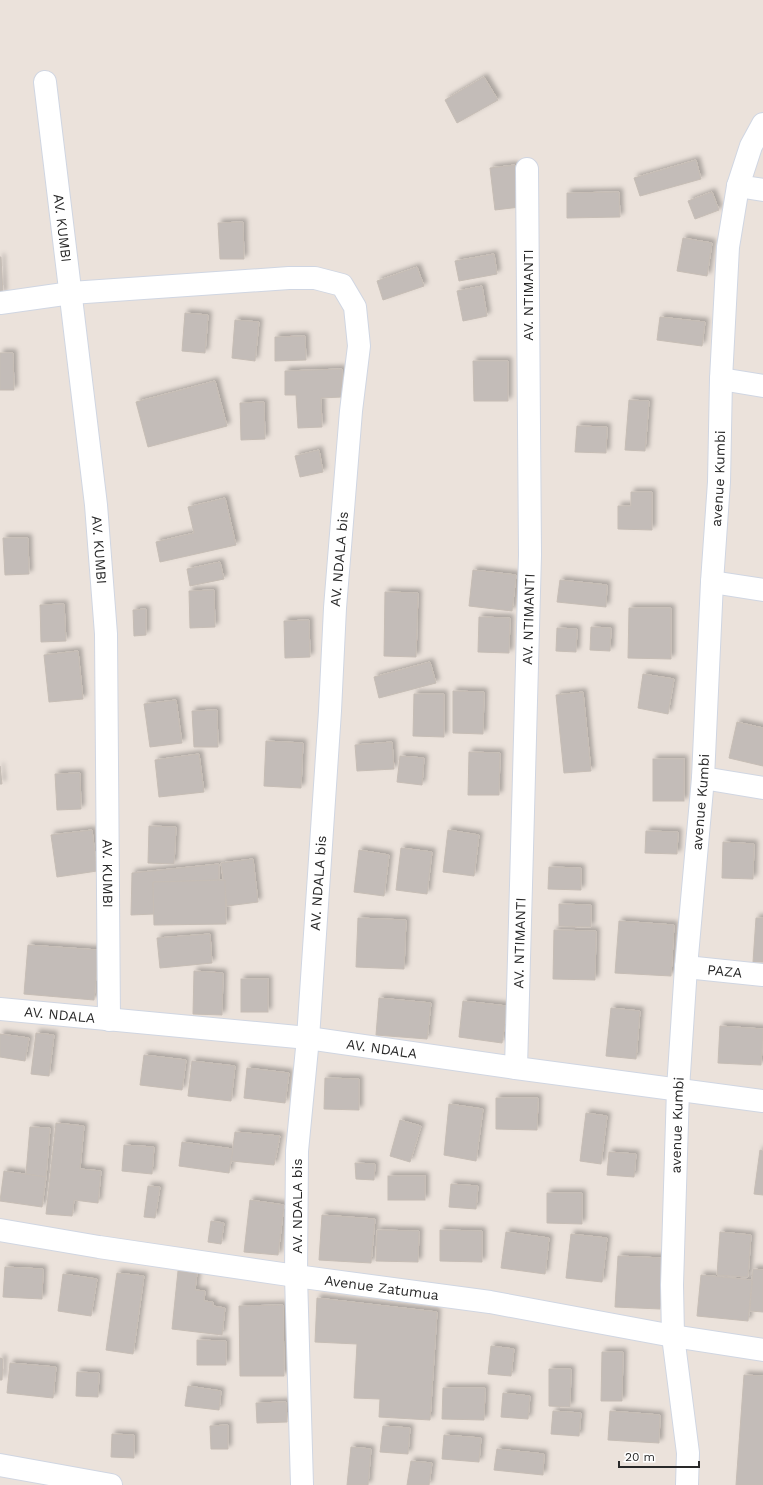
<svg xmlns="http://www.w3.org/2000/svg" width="763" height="1485" font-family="'Work Sans',sans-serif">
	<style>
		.building { fill: #c3bcb8; stroke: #c6bdb5; filter: url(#shadow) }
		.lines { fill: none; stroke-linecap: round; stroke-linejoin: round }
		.minor-casing { stroke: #d0d6e2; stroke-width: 24 }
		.minor { stroke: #fff; stroke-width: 22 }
		.labels { text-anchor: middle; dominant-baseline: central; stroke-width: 3.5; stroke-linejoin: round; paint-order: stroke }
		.street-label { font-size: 14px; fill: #292929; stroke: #fff }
	</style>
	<defs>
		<filter id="shadow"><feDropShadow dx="3.5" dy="-3.5" stdDeviation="2" flood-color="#0004"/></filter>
	</defs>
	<rect width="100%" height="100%" fill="#ebe2db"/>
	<g class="building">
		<path d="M484,77L498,100L457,123L445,100Z"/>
		<path d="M696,160L701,179L640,196L634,178Z"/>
		<path d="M515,165L520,207L495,210L490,168Z"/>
		<path d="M619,192L620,217L567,218V193Z"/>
		<path d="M712,192L719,210L695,219L688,201Z"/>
		<path d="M243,222L244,259H220L218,223Z"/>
		<path d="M683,238L712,243L707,276L677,271Z"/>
		<path d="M494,254L497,274L459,281L455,261Z"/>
		<path d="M0,257H1L3,294H0Z"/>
		<path d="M417,267L424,286L383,300L377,281Z"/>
		<path d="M482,286L487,316L463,321L457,291Z"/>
		<path d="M185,313L208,315L205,353L182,351Z"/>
		<path d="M660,317L705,322L702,346L657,340Z"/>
		<path d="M235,320L259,322L255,361L232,358Z"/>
		<path d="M305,336L306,360L275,361V337Z"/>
		<path d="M0,353H13L14,390H0Z"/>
		<path d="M473,361H508V401H474Z"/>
		<path d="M342,369V397L321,398L322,427L298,428L296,395H285V371Z"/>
		<path d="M215,381L227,426L148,447L136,402Z"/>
		<path d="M629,400L649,401L645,451L625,450Z"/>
		<path d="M264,402L265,439L241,440L240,403Z"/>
		<path d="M577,426L607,427L606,453L575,452Z"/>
		<path d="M319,450L323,472L300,477L295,456Z"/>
		<path d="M631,492H652V530L618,529V506H631Z"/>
		<path d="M225,498L236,545L160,562L156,542L194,533L188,507Z"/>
		<path d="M3,538H28L29,574L5,575Z"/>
		<path d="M220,562L224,579L190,586L187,569Z"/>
		<path d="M473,570L516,575L512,611L469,606Z"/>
		<path d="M560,580L607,585L606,607L557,602Z"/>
		<path d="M214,590L215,627L190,628L189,591Z"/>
		<path d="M385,592L418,593L416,657L384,656Z"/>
		<path d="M64,604L66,641L41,642L40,605Z"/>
		<path d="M629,608H671V659L628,658Z"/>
		<path d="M146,609V635L134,636L133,610Z"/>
		<path d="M479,617L510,618L509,653L478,652Z"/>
		<path d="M309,620L310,657L285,658L284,621Z"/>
		<path d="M591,627L611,628L610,651L590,650Z"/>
		<path d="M557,628L577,629L576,652L556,651Z"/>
		<path d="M78,651L83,699L49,702L44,655Z"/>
		<path d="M430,662L436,683L379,698L374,677Z"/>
		<path d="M643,674L674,679L668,714L638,708Z"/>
		<path d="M453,691L484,692L483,734L453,733Z"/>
		<path d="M583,692L591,771L564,773L556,695Z"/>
		<path d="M414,694H444V737L413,736Z"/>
		<path d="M176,700L182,743L150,747L144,704Z"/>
		<path d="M217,710L218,747H194L192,711Z"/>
		<path d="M737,722L763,728V766L729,758Z"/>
		<path d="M266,741L303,743L301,788L264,786Z"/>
		<path d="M392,742L394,769L357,771L355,745Z"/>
		<path d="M469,752L500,753L499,795H468Z"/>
		<path d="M199,754L204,792L159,797L155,760Z"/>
		<path d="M400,756L424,758L422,785L397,782Z"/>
		<rect x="653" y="759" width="31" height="42"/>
		<path d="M0,766L2,784H0Z"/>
		<path d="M80,773L81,809L57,810L55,774Z"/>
		<path d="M149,826L176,827L174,864L148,863Z"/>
		<path d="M92,830L97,871L57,877L51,835Z"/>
		<path d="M448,830L479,835L474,876L443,872Z"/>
		<path d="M646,831L678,832L677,854L645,853Z"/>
		<path d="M723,842L754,844L753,879L722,878Z"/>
		<path d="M401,848L432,852L427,894L396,890Z"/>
		<path d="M359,850L389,855L384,896L354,892Z"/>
		<path d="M253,859L258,902L227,906L221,863Z"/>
		<path d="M219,864V880L153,882L154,914L131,915L132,873Z"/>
		<path d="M549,867L581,868V890L548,889Z"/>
		<path d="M225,880L226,924L154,925L153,882Z"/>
		<path d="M559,904L591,905V927L559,926Z"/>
		<path d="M358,918L406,920L404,969L356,967Z"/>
		<path d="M756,918H763V962H753Z"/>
		<path d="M619,921L674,925L671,976L615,973Z"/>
		<path d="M554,930L596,931L595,980L553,979Z"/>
		<path d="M210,934L212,963L160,968L157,938Z"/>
		<path d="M28,945L98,950L94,1000L24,994Z"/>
		<path d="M194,971L223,973L222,1015L193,1014Z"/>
		<rect x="241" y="979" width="27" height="33"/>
		<path d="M379,998L431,1003L427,1039L376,1035Z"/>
		<path d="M463,1001L507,1006L502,1043L459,1037Z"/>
		<path d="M611,1008L640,1011L636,1059L606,1056Z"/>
		<path d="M720,1026L763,1029L761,1065L718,1063Z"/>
		<path d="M36,1033L54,1035L49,1076L31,1074Z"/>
		<path d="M0,1034L29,1038L25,1061L0,1057Z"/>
		<path d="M144,1055L186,1060L182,1090L140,1085Z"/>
		<path d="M192,1061L235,1066L231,1101L188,1096Z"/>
		<path d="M247,1068L289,1073L285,1103L244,1098Z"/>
		<path d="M325,1078L359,1079V1110L324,1109Z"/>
		<path d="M496,1098H538L537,1130L496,1129Z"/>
		<path d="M449,1104L483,1109L476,1161L444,1155Z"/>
		<path d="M586,1113L607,1116L601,1164L580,1161Z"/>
		<path d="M400,1120L421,1126L410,1162L390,1156Z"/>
		<path d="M56,1123L84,1126L80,1169L101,1171L98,1203L74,1200L72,1216L46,1214Z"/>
		<path d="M30,1127L50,1128L46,1177L26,1174Z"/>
		<path d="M235,1132L280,1136L274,1165L231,1161Z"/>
		<path d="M182,1142L233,1149L229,1173L179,1166Z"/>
		<path d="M124,1145L154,1147L152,1174L122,1171Z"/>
		<path d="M760,1150L763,1151V1195L754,1194Z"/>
		<path d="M609,1152L636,1154L634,1177L607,1175Z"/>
		<path d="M355,1163L375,1164L374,1180L356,1179Z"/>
		<path d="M4,1171L46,1177L42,1207L0,1201Z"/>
		<rect x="388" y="1176" width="37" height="24"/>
		<path d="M451,1184L478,1186L476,1209L449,1207Z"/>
		<path d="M148,1186L160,1187L155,1218L144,1217Z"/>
		<path d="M547,1193H582V1224L547,1223Z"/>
		<path d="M250,1200L284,1205L278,1255L244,1252Z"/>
		<path d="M322,1215L375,1219L371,1263L319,1260Z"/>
		<path d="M211,1221L224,1223L221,1244L208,1242Z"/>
		<path d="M377,1230L419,1231L418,1262L376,1261Z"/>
		<path d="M440,1230L482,1231V1262L440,1261Z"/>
		<path d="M506,1232L549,1238L545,1274L501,1268Z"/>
		<path d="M720,1232L751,1235L748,1277L717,1275Z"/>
		<path d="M571,1234L607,1238L602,1282L566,1278Z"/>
		<path d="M618,1256L663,1258L660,1309L615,1307Z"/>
		<path d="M5,1267L43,1269L42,1299L3,1297Z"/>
		<path d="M753,1269L763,1270V1312L750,1311Z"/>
		<path d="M178,1271L197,1273L195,1290L205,1291L204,1301L213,1302V1306L225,1308L222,1335L172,1329Z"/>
		<path d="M117,1273L144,1276L133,1354L106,1350Z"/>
		<path d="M63,1274L97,1279L91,1316L58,1311Z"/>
		<path d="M701,1275L752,1280L748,1321L697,1316Z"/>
		<path d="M317,1298L437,1312L430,1420L379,1417L380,1399L354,1398L357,1344L315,1342Z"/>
		<path d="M283,1305L284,1376H240L239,1306Z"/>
		<path d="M197,1340L226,1341V1365H197Z"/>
		<path d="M491,1346L514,1349L511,1376L488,1374Z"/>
		<path d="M602,1352H623L622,1401H601Z"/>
		<path d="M0,1358L3,1359L2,1380H0Z"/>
		<path d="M10,1363L56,1367L53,1398L7,1393Z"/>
		<path d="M549,1369H571L570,1407L549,1406Z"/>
		<path d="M77,1372L99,1373L98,1397L76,1396Z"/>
		<path d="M744,1375L763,1376V1485H736Z"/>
		<path d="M188,1386L221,1391L219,1410L185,1406Z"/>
		<path d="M443,1388H485L484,1420L442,1419Z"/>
		<path d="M503,1393L530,1396L528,1419L501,1417Z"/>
		<path d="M286,1402L287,1422L257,1423L256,1403Z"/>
		<path d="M553,1411L581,1413L579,1436L551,1434Z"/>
		<path d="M610,1411L660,1415L659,1443L608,1440Z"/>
		<path d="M228,1425V1449H211L210,1426Z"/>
		<path d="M383,1426L410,1428L408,1454L380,1452Z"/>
		<path d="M112,1434L134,1435V1458L111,1457Z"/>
		<path d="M444,1435L481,1438L479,1462L442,1459Z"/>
		<path d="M351,1447L371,1449L368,1485H347Z"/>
		<path d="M497,1449L544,1454L543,1475L494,1470Z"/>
		<path d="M411,1461L432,1463L429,1485H407Z"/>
	</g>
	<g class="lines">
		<g class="minor-casing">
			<g id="minor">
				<path id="s1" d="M45,82L96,505L106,634L109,1020"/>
				<path d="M738,186L763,190"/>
				<path d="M0,303L71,293L289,278H315L342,285L355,307L359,346L351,411L335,608L330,711L308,1038L297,1151L296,1276L302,1485"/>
				<path d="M721,379L763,386"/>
				<path d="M712,582L763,590"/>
				<path d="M703,778L763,788"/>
				<path id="s2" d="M686,967L763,975"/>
				<path id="s3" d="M0,1009L308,1038L516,1068L763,1101"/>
				<path id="s4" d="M516,1068L530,555L527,169"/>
				<path id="s5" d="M0,1230L99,1247L296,1276L490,1302L673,1336L763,1350"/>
				<path d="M0,1465L111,1485"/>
				<path id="s6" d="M687,1485L688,1453L673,1336L672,1285L678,1089L686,967L703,778L712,582L719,482L721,379L728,247L738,186L751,146L763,124"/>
			</g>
		</g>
		<use href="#minor" class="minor"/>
	</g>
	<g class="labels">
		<g class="street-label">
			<text stroke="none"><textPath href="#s1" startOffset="147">AV. KUMBI</textPath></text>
			<text transform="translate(528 295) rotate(-90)">AV. NTIMANTI</text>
			<text stroke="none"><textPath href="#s6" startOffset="1009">avenue Kumbi</textPath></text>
			<text stroke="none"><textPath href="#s1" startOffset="471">AV. KUMBI</textPath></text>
			<text transform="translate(339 559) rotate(-85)">AV. NDALA bis</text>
			<text stroke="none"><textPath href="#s4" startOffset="449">AV. NTIMANTI</textPath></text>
			<text stroke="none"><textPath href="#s6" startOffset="685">avenue Kumbi</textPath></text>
			<text stroke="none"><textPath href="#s1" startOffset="795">AV. KUMBI</textPath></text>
			<text transform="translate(318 883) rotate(-86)">AV. NDALA bis</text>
			<text stroke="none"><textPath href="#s4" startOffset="125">AV. NTIMANTI</textPath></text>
			<text stroke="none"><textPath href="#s2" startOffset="39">PAZA</textPath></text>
			<text stroke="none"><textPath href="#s3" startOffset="60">AV. NDALA</textPath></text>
			<text stroke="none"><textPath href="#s3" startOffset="384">AV. NDALA</textPath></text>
			<text stroke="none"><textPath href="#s6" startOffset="361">avenue Kumbi</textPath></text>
			<text transform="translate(297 1206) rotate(-90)">AV. NDALA bis</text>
			<text stroke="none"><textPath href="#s5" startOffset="386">Avenue Zatumua</textPath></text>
		</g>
	</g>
	<path d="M619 1461v6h80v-6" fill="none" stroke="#292929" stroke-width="2"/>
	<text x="625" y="1461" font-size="12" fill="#292929" stroke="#ffffff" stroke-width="3" paint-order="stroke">20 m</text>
</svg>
